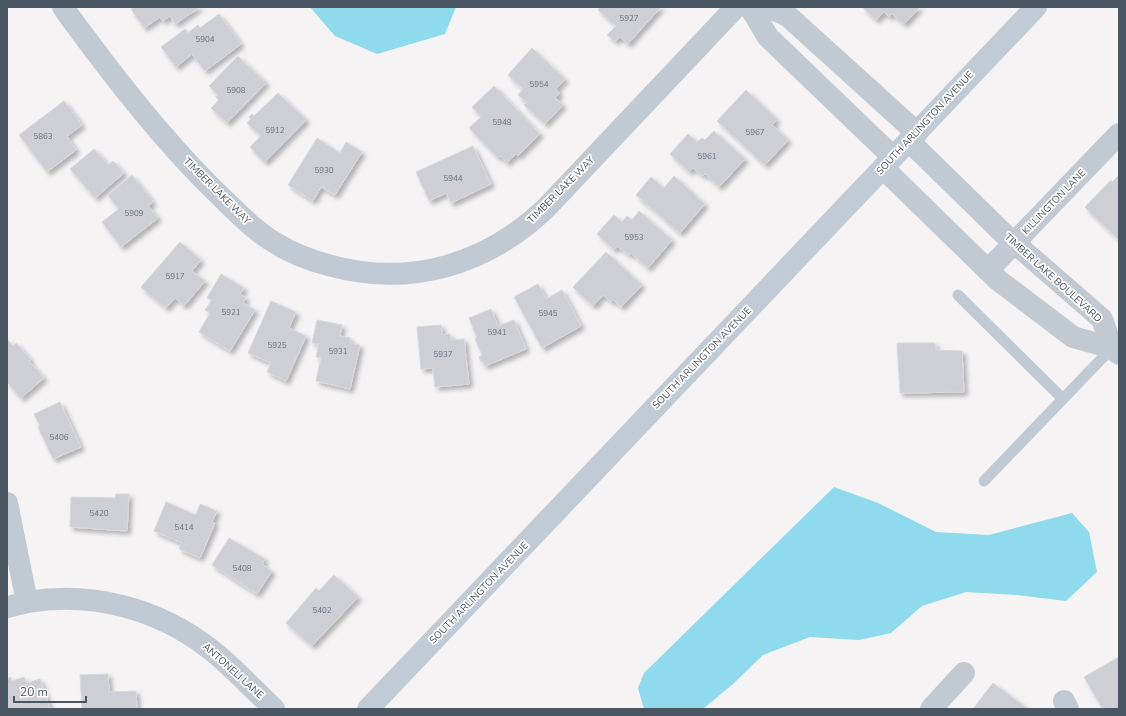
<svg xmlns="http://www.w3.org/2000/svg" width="1126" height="716" font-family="'Nunito Sans',sans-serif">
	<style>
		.water { fill: #90daee }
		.building { fill: #cdcfd5; stroke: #d7d9de; filter: url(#shadow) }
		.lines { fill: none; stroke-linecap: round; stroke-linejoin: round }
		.lane { stroke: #c1cad2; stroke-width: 11 }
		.street { stroke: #c1cad2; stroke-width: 22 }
		.secondary { stroke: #c1cbd6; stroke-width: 22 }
		.labels { text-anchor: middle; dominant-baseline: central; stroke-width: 3.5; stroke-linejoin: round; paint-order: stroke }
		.number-label { font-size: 8px; fill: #6b747e }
		.street-label { font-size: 10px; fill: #4a5661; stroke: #fff }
	</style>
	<defs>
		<filter id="shadow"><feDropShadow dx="3.5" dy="3.5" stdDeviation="2" flood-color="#0004"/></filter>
	</defs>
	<rect width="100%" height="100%" fill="#f5f3f3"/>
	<g class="water">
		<path d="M310,7H456L445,34L377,54L335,36Z"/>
		<path d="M834,487L878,503L936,532L989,535L1072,513L1089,532L1097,572L1066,601L1017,595L966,592L922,606L891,633L859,640L810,637L763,655L733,684L703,709H644L638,688L644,673Z"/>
	</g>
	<g class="building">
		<path d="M135,7H200L175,24L170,16L163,21L160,17L144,28L131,9Z"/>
		<path d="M600,7H661L628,44L620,37L615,41L607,35L616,26L598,10Z"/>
		<path d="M862,7H920L904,24L892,14L889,17L884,12L876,20Z"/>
		<path d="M219,14L241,44L205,71L192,54L176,67L161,47L185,29L188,33L198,25L200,28Z"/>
		<path d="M532,48L565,79L556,89L560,93L555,98L563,105L545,124L524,105L527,102L518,95L523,89L508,75Z"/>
		<path d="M238,56L266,83L227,123L211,108L219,100L216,97L218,95L209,86Z"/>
		<path d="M494,86L540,134L518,156L516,154L507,163L500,156L498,158L469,128L481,117L472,107Z"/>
		<path d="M746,90L777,120L772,125L788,140L765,165L717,121Z"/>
		<path d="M278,93L306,120L265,162L250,147L261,136L247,123L251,119L249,117L252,114L254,116Z"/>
		<path d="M64,101L82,125L67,136L76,150L47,172L19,135Z"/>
		<path d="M714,131L745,159L719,187L705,174L703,176L693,168L689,172L670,154L688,134L697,142L702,138L705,140Z"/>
		<path d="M317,138L340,153L346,142L362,152L335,195L321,187L313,201L288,185Z"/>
		<path d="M473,146L491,184L451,203L446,193L429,201L416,172Z"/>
		<path d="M94,149L108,165L113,161L124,173L95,198L70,169Z"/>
		<path d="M132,175L153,202L148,206L158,218L121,247L102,222L119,209L108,195Z"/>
		<path d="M1119,175V240L1085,207L1111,180L1112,182Z"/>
		<path d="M674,176L705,204L680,233L636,195L651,177L664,188Z"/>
		<path d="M639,211L672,240L648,268L631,253L629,255L617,246L614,250L597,234L614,215L622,222L627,216L632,220Z"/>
		<path d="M180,242L201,260L192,271L205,281L184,306L175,298L166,308L141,287Z"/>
		<path d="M606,252L642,285L621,307L613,300L611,302L603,295L593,306L573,287Z"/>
		<path d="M221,274L244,288L240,294L246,298L243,303L255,310L230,351L199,332L210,313L205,310L212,300L207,298Z"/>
		<path d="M538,284L546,299L562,290L581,326L542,348L514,297Z"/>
		<path d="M271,301L296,312L289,328L306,336L286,381L267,372L271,363L248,353Z"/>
		<path d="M491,309L498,326L514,320L526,349L485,366L483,361L481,362L479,357L482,355L475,339L477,338L469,318Z"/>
		<path d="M317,320L342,325L340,336L350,338V343L360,345L350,389L316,381L321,358L316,357L319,344L312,343Z"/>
		<path d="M441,325L442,335L450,334L451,340L464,339L469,384L435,387L433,368L421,369L417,327Z"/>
		<path d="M7,339L13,346L16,343L31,360L29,361L44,378L21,398L7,382L8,380L7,378Z"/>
		<path d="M897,343H935L936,350L962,351L964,392L900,393Z"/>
		<path d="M60,402L81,447L53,459L38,427L40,426L34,414Z"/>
		<path d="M116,494H129L127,531L70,527L71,497L115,498Z"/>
		<path d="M166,502L196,515L200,504L217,511L212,522L215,523L200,558L179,549L182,543L154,531Z"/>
		<path d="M229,538L265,559L262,564L272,571L257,594L212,565Z"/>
		<path d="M334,575L358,597L312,646L286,623L316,588L319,591Z"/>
		<path d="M1119,657V709H1105L1104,707L1102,708L1084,677Z"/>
		<path d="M108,674L109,692L136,691L137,709H82L80,675Z"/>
		<path d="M11,677L12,681L24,677L27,683L40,679L50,708L7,709V679Z"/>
		<path d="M993,683L1028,709H973Z"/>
	</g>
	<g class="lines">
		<g class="lane">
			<path d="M958,295L1063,399"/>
			<path d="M984,481L1112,348"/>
		</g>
		<g class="street">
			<path d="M63,7C73,22 85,37 96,52C133,101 172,149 216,192C236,211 254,231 277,244C293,254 310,260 328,265C410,288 487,265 547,207L736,7"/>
			<path d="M750,7L768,37L893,157"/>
			<path d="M767,7L788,16L917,133"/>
			<path d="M909,141L1003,233L1102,319L1112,348"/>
			<path d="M883,168L998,280L1073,337L1112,348L1119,354"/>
			<path d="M988,270L1119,134"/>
			<path d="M7,503L27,602"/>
			<path d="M7,607C14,606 21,603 28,602C92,591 159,609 210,649C233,667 253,689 274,709"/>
			<path d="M1064,701L1068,709"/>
			<path d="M931,709L964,673"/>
		</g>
		<path class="secondary" d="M368,709L1036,7"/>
	</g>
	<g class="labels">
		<g class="number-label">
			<text x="629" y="18">5927</text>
			<text x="205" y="39">5904</text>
			<text x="539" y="84">5954</text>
			<text x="236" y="90">5908</text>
			<text x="502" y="122">5948</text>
			<text x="275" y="130">5912</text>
			<text x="755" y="132">5967</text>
			<text x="43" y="136">5863</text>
			<text x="707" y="156">5961</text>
			<text x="324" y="170">5930</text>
			<text x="453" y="178">5944</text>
			<text x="134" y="213">5909</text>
			<text x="634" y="237">5953</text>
			<text x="175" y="276">5917</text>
			<text x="231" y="312">5921</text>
			<text x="548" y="313">5945</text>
			<text x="497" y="332">5941</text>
			<text x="277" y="345">5925</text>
			<text x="338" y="351">5931</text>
			<text x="443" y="354">5937</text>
			<text x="59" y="437">5406</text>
			<text x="99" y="513">5420</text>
			<text x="184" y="527">5414</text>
			<text x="242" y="568">5408</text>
			<text x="322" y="610">5402</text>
		</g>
		<g class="street-label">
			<text transform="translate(925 123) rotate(-47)">SOUTH ARLINGTON AVENUE</text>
			<text transform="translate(561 190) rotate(-45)">TIMBER LAKE WAY</text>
			<text transform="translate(217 191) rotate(45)">TIMBER LAKE WAY</text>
			<text transform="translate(1054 202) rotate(-46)">KILLINGTON LANE</text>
			<text transform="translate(1053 278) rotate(42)">TIMBER LAKE BOULEVARD</text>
			<text transform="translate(702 358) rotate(-46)">SOUTH ARLINGTON AVENUE</text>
			<text transform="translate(479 593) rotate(-46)">SOUTH ARLINGTON AVENUE</text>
			<text transform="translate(233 671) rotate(42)">ANTONELI LANE</text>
		</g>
	</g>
	<rect width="1126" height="716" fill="none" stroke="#4a5661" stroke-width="16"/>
	<path d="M14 696v6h72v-6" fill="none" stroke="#4a5661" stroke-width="2"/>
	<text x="20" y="696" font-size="12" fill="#4a5661" stroke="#ffffff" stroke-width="3" paint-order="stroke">20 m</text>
</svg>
